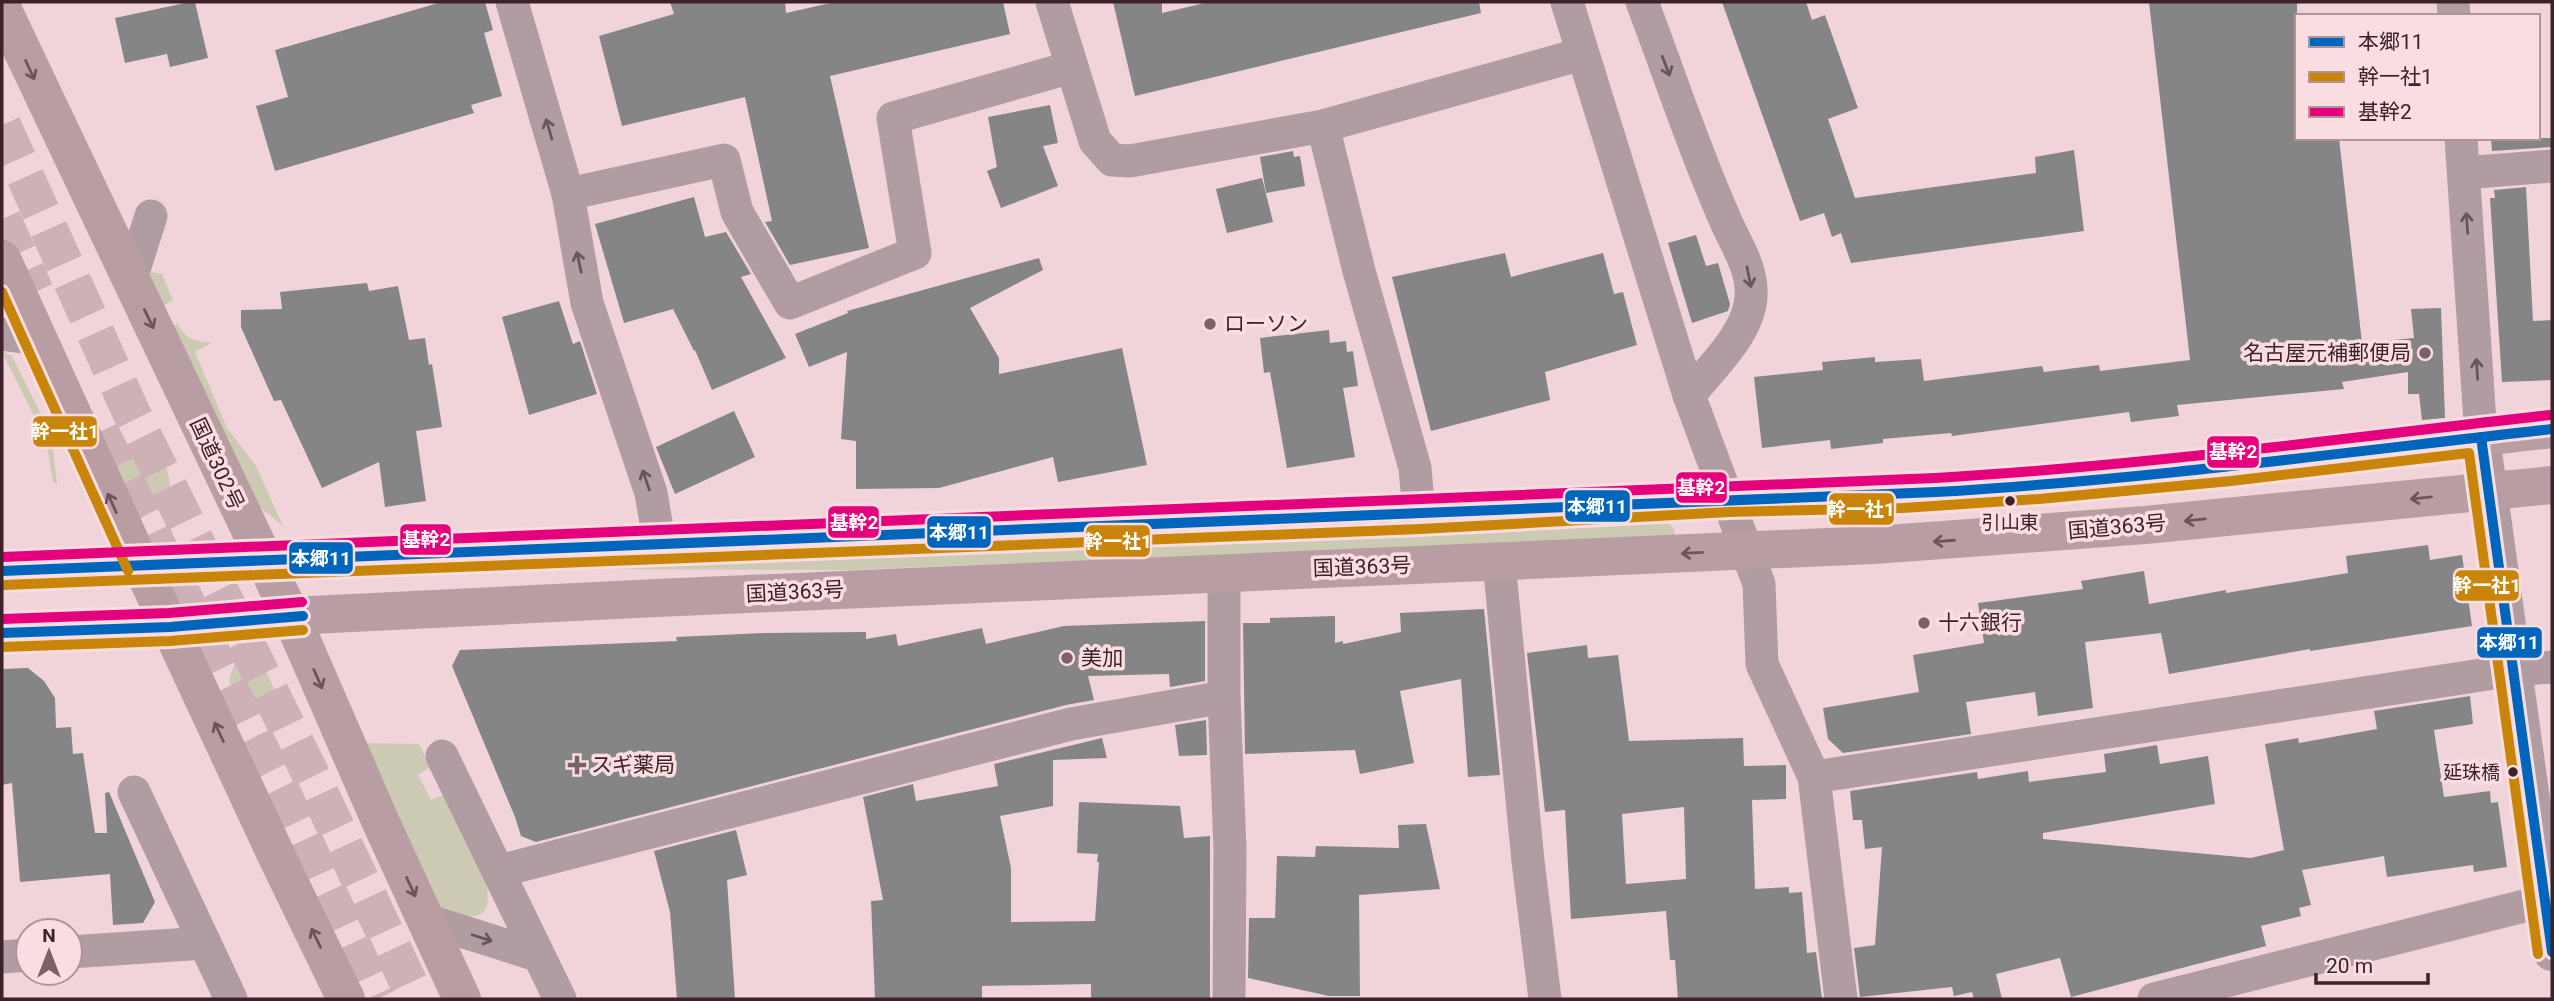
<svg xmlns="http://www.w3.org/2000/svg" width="2554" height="1001" font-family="Roboto,'Noto Sans JP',sans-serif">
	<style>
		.green { fill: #cccab3 }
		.building { fill: #868586; fill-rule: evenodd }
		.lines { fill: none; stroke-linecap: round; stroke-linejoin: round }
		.motorway-tunnel { stroke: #cdb1b6; stroke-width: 38; stroke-dasharray: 38 19; stroke-linecap: butt }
		.minor { stroke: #b19da1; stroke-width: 33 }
		.tertiary { stroke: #b19da1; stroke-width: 38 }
		.secondary { stroke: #b39a9f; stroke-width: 38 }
		.trunk { stroke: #b89da3; stroke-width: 38 }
		.bus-1-casing { stroke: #f9dde1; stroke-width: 16 }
		.bus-2-casing { stroke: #f9dde1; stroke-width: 16 }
		.bus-3-casing { stroke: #f9dde1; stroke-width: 16 }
		.bus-1 { stroke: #0065bd; stroke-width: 10 }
		.bus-2 { stroke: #c8850a; stroke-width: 10 }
		.bus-3 { stroke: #e5007d; stroke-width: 10 }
		.oneway { stroke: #6b5459 }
		.oneway2 { stroke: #6e545a }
		.poi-dot { fill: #7c6167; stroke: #f9dde1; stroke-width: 2.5 }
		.bus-dot { fill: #3d2329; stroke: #f9dde1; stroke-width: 2.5 }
		.labels { text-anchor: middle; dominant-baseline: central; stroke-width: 7; stroke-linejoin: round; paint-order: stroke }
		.bus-label { font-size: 19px; fill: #3d2329; stroke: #f9dde1 }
		.poi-label { font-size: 21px; fill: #3d2329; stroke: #f9dde1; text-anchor: start }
		.street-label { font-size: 21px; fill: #3d2329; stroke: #f9dde1 }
		.line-badge { stroke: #f9dde1; stroke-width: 2.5 }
		.badge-label { font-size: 19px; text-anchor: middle; font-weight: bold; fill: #fff }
	</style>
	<rect width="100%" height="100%" fill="#f1d4d9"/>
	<g class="green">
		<path d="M152,272L162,274L173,300L163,306L172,326L178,324C186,340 195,341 212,343L195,352L227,428L256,466L283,526L254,502L147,275Z"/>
		<path d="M2,352L12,356L51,435L57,483H53L46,440Z"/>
		<path d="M154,436C167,468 192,519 132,510L102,457Z"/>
		<path d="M1669,524L1674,529L1675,536L850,570L598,569L357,579L354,576L358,573L751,557L1052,550L1255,537L1483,527Z"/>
		<path d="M241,660L258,661L264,666L284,711H241L229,680L234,665Z"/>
		<path d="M358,743L419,744L430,767L418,775L431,800L443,795L486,883C496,929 464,916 437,908Z"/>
	</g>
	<g class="building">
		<path d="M190,2H195L208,58L170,67L167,54L125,63L115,18Z"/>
		<path d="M442,2H485L493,30L484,33L502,96L471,105L474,113L275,171L256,106L288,97L275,50Z"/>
		<path d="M670,2H785L786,13L835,2H1003L1010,34L830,76L869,248L790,265L765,222L772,221L745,97L622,126L599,36L674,14Z"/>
		<path d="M1113,2H1162V13L1209,2H1479L1481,13L1135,96Z"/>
		<path d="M1722,2H1806L1812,20L1825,15L1858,108L1828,119L1855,198L2036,173L2035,157L2074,150L2084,231L1851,263L1841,233L1832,237L1824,213L1800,221Z"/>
		<path d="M2149,2H2297V138H2339L2362,343L2414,338L2411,309L2441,308L2445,418L2422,420L2419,394H2408V372L2342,382L2344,389L2177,405L2179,416L2131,422L2129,412L1952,436L1951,433L1883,439V443L1831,449L1830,440L1762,448L1754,377L1823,370L1822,362L1875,357V362L1921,359L1924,381L2042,366L2044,372L2099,365L2100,371L2190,360Z"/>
		<path d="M1050,105L1058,143L1043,146L1058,186L1001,208L987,171L997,167L988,117Z"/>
		<path d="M2491,138H2552V147L2492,151Z"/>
		<path d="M1293,151L1294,157L1300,156L1305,186L1266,193L1260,157Z"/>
		<path d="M1262,178L1273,222L1227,233L1216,189Z"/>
		<path d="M2526,187L2533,321L2552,320V380L2502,382L2490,198H2495L2494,190Z"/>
		<path d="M694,197L705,237L726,232L751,274L741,277L786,358L712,390L695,350L694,351L673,309L624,323L595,224Z"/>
		<path d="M1696,235L1706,266L1718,263L1730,304L1728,311L1692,323L1668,243Z"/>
		<path d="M1505,253L1511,277L1603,253L1614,294L1623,292L1637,345L1545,372L1550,400L1431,431L1392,277Z"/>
		<path d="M1039,258L1043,270L970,308L999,358V374L1122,348L1147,465L1058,482L1053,457L939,488L856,489V441L841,439L847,352L809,367L795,334L848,313L847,311Z"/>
		<path d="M367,283L369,291L398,286L409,340L425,338L429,365L432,364L442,427L416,431L426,501L385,507L379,462L322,488L281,400L274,401L241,327V310L282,309L280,292Z"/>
		<path d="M559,301L573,344L580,341L597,394L529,415L502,317Z"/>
		<path d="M1329,330L1330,343L1346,341L1347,352L1353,351L1358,386L1343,388L1355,457L1287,468L1270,372L1264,373L1260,338Z"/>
		<path d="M734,411L755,457L675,494L656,447Z"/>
		<path d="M2428,545L2430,560L2462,555L2472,626L2310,651V649L2169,674L2161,633L2085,642L2093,708L2038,716L2035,692L1966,702L1971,734L1843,753L1828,739L1823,708L1919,692L1913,655L1984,643L1978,603L2083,589L2081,581L2144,571L2149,604L2226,590V593L2348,573L2346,556Z"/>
		<path d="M1484,609L1500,775L1468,777L1461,679L1400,691L1414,763L1360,774L1355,750L1245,754L1243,623H1270V618L1335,616V643L1343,641V644L1401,632L1400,613Z"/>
		<path d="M1205,621V681L1170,687L1169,674L1088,676L1094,700L1066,705L536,842L521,836L515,817L452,666L460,650L677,641L676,637L765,633L866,632V639L896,634L898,646L982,628L986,644L1064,626Z"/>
		<path d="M1587,645L1588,658L1618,655L1629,741L1743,738L1744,766L1786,765V799L1752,800L1755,889L1789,887V893L1802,892L1807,953L1816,952L1822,999H1678L1675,960H1670L1666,911L1571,919L1565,810L1545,812L1527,653ZM1684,807L1686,879L1626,884L1622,814Z"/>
		<path d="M28,668L44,681L55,698L56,728L71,727L73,754L83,753L95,833H107L105,793L109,792L155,902L143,923L113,925L110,874L20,882L12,783L2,785V669Z"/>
		<path d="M2470,696L2473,724L2434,730L2444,797L2490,791L2491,803L2498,802L2507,867L2474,872L2473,865L2387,877L2384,856L2302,870L2311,905L2299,908L2301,916L2261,926L2266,946L2071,997L2060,958L1996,974L2002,999H1974L1972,992L1954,996L1952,987L1860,997L1854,948L1875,945L1882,847L1865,849L1862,820H1853L1850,791L1977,772L1978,779L2028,771L2029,782L2106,772L2104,754L2157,745L2160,764L2208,756L2215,804L2043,833V839L2251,858L2284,850L2265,744L2298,738L2299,743L2377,729L2374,711Z"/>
		<path d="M1206,720L1207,755L1179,756L1175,725Z"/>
		<path d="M1102,738L1107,758L1053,760V806L1000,816L1011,868V922L1095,921L1099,862H1097L1098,854L1077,853L1079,802L1180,806L1184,838L1210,836V999H1091V984L982,986V999H875L871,901L883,900L863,797L913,784L916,801L998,786L994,764Z"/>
		<path d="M1426,824L1440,889L1359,895L1360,996H1329L1248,978L1249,918H1275L1277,856L1315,857L1316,846L1399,848L1398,825Z"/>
		<path d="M736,830L747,875L727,880L735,999H677L670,912L654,851Z"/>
	</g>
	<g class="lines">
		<g class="motorway-tunnel">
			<path d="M2,125L131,412L312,777L416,999"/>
			<path d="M2,219L35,292"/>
			<path d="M100,432L282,793L377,999"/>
		</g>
		<g class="minor">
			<path d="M512,2L568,194L587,303L651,493L660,546"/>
			<path d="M1052,2L1095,141L1112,160L1130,161L1323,126L1582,54"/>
			<path d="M1567,2L1689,395L1759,584L1762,664L1814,777L1841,999"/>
			<path d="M1642,2C1669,73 1693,147 1724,217C1735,244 1753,267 1751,297C1749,333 1711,368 1689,395"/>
			<path d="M2453,2L2454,16"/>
			<path d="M1323,126L1359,271L1415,468L1419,515"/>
			<path d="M2461,138L2481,437"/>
			<path d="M2464,173L2552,166"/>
			<path d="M568,194L724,160L737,212L790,303L915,253L893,118L1072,67"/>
			<path d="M130,282L151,216"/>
			<path d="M2,334L38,339"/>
			<path d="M1499,562L1528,861L1545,999"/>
			<path d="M1224,572V697L1230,849L1229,999"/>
			<path d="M442,756L560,999"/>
			<path d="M1814,777L2514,670L2552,667"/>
			<path d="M134,792L231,999"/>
			<path d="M499,871L1071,724L1224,697"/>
			<path d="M426,920L537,955"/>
			<path d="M70,952L205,943"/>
			<path d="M2,957L28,955"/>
			<path d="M2154,999L2552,899"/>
		</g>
		<path class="tertiary" d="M2481,437L2552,952"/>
		<g class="secondary">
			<path d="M2,571L141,565"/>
			<path d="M2,633L170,627"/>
		</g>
		<g class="trunk">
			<path d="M2,8L291,616L382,825L462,999"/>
			<path d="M2,259L141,565L278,859L346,999"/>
			<path d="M141,565C654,544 1168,528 1681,501C1799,494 1916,494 2033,485C2207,473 2379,448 2552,429"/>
			<path d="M170,627L291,616L657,598L1874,545L2145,525L2552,485"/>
		</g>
		<g class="bus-1-casing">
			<g id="bus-1">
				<path d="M2481,437L2552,952"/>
				<path d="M2,571L1936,492C2142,480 2347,452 2552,429"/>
				<path d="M2,633L170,627L303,616"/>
			</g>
		</g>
		<g class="bus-2-casing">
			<g id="bus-2">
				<path d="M2,292L128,571"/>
				<path d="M3,585L1420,529L1729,512L1903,508L2039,499L2231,481L2469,453L2538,954"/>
				<path d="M2,647L170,641L303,630"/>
			</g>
		</g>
		<g class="bus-3-casing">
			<g id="bus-3">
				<path d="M2,557L1935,478C2141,466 2346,438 2550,415"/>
				<path d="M2,619L169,613L302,602"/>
			</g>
		</g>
		<use href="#bus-1" class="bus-1"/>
		<use href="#bus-2" class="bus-2"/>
		<use href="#bus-3" class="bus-3"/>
	</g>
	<defs><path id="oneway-shaft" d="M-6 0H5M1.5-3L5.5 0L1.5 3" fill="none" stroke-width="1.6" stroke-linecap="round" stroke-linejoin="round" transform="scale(1.75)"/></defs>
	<g class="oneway">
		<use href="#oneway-shaft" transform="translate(1666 66) rotate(69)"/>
		<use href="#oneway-shaft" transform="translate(549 129) rotate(-106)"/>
		<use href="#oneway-shaft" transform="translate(2467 223) rotate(-94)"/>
		<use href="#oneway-shaft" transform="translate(579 262) rotate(-102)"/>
		<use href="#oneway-shaft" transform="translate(1749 277) rotate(79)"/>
		<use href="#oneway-shaft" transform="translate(2477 369) rotate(-94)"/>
		<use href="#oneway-shaft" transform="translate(646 480) rotate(-109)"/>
		<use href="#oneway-shaft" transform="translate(482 938) rotate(18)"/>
	</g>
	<g class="oneway2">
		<use href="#oneway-shaft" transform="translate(30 70) rotate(65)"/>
		<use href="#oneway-shaft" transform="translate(149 319) rotate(64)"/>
		<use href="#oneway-shaft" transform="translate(2421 498) rotate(174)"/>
		<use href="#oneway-shaft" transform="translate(112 503) rotate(-114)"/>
		<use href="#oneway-shaft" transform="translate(2195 520) rotate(174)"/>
		<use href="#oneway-shaft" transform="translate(1944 541) rotate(176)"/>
		<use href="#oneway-shaft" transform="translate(1692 553) rotate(177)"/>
		<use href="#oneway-shaft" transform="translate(318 679) rotate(66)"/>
		<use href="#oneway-shaft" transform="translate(219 732) rotate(-115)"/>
		<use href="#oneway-shaft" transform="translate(411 887) rotate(65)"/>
		<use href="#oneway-shaft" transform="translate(316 938) rotate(-116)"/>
	</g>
	<g class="poi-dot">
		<circle cx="1210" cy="324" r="7"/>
		<circle cx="2425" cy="353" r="7"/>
		<circle cx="1924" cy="623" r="7"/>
		<circle cx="1067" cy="658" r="7"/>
		<path d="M573.5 754.5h7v7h7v7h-7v7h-7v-7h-7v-7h7z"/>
	</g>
	<g class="bus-dot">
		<circle cx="2010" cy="501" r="6"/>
		<circle cx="2513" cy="772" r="6"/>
	</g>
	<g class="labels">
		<g class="bus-label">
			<text x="2010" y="522">引山東</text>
			<text x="2500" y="772" text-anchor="end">延珠橋</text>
		</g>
		<g class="poi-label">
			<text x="1224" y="324">ローソン</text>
			<text x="2411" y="353" text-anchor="end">名古屋元補郵便局</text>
			<text x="1938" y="623">十六銀行</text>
			<text x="1081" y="658">美加</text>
			<text x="591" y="765">スギ薬局</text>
		</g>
		<g class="street-label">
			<text transform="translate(217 464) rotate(65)">国道302号</text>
			<text transform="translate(2117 527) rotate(-5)">国道363号</text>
			<text transform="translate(1362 567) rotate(-2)">国道363号</text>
			<text transform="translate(795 592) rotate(-3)">国道363号</text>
		</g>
	</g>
	<g class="line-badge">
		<rect x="32" y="415" width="66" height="33" rx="7" fill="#c8850a"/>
		<rect x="2206" y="435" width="54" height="34" rx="7" fill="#e5007d"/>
		<rect x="1675" y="471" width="53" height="33" rx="7" fill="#e5007d"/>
		<rect x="1564" y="489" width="67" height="34" rx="7" fill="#0065bd"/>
		<rect x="1828" y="492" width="67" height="34" rx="7" fill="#c8850a"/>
		<rect x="827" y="505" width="53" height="34" rx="7" fill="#e5007d"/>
		<rect x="926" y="515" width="66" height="34" rx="7" fill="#0065bd"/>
		<rect x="399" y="523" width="53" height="33" rx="7" fill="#e5007d"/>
		<rect x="1085" y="524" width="66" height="34" rx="7" fill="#c8850a"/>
		<rect x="288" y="541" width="66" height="34" rx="7" fill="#0065bd"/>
		<rect x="2454" y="569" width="66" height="33" rx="7" fill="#c8850a"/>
		<rect x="2476" y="626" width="67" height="33" rx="7" fill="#0065bd"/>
	</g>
	<g class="badge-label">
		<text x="65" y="438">幹一社1</text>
		<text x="2233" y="458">基幹2</text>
		<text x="1701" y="494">基幹2</text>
		<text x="1597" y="513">本郷11</text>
		<text x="1861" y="516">幹一社1</text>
		<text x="854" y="529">基幹2</text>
		<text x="959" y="539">本郷11</text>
		<text x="426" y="546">基幹2</text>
		<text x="1118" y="548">幹一社1</text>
		<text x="321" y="565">本郷11</text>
		<text x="2487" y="592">幹一社1</text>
		<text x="2509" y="649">本郷11</text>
	</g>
	<rect width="2554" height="1001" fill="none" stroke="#3d2329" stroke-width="7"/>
	<rect x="2295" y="14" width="245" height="126" fill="#f9dde1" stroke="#ae9397" stroke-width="2"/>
	<rect x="2309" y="37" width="35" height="10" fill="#0065bd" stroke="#ae9397" stroke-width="2"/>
	<text x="2358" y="49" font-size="21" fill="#3d2329">本郷11</text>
	<rect x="2309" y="72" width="35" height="10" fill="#c8850a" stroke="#ae9397" stroke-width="2"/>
	<text x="2358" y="84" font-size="21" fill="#3d2329">幹一社1</text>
	<rect x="2309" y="107" width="35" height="10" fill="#e5007d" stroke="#ae9397" stroke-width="2"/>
	<text x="2358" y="119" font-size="21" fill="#3d2329">基幹2</text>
	<g transform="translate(49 952)"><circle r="33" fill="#f9dde1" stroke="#ae9397" stroke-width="2"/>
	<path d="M0-5L12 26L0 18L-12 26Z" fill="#7c6167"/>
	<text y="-10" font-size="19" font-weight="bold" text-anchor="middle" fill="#3d2329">N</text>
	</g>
	<path d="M2316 973v10h112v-10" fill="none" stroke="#3d2329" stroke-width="3.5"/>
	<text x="2326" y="973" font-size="21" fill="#3d2329" stroke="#f9dde1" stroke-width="5" paint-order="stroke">20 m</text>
</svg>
